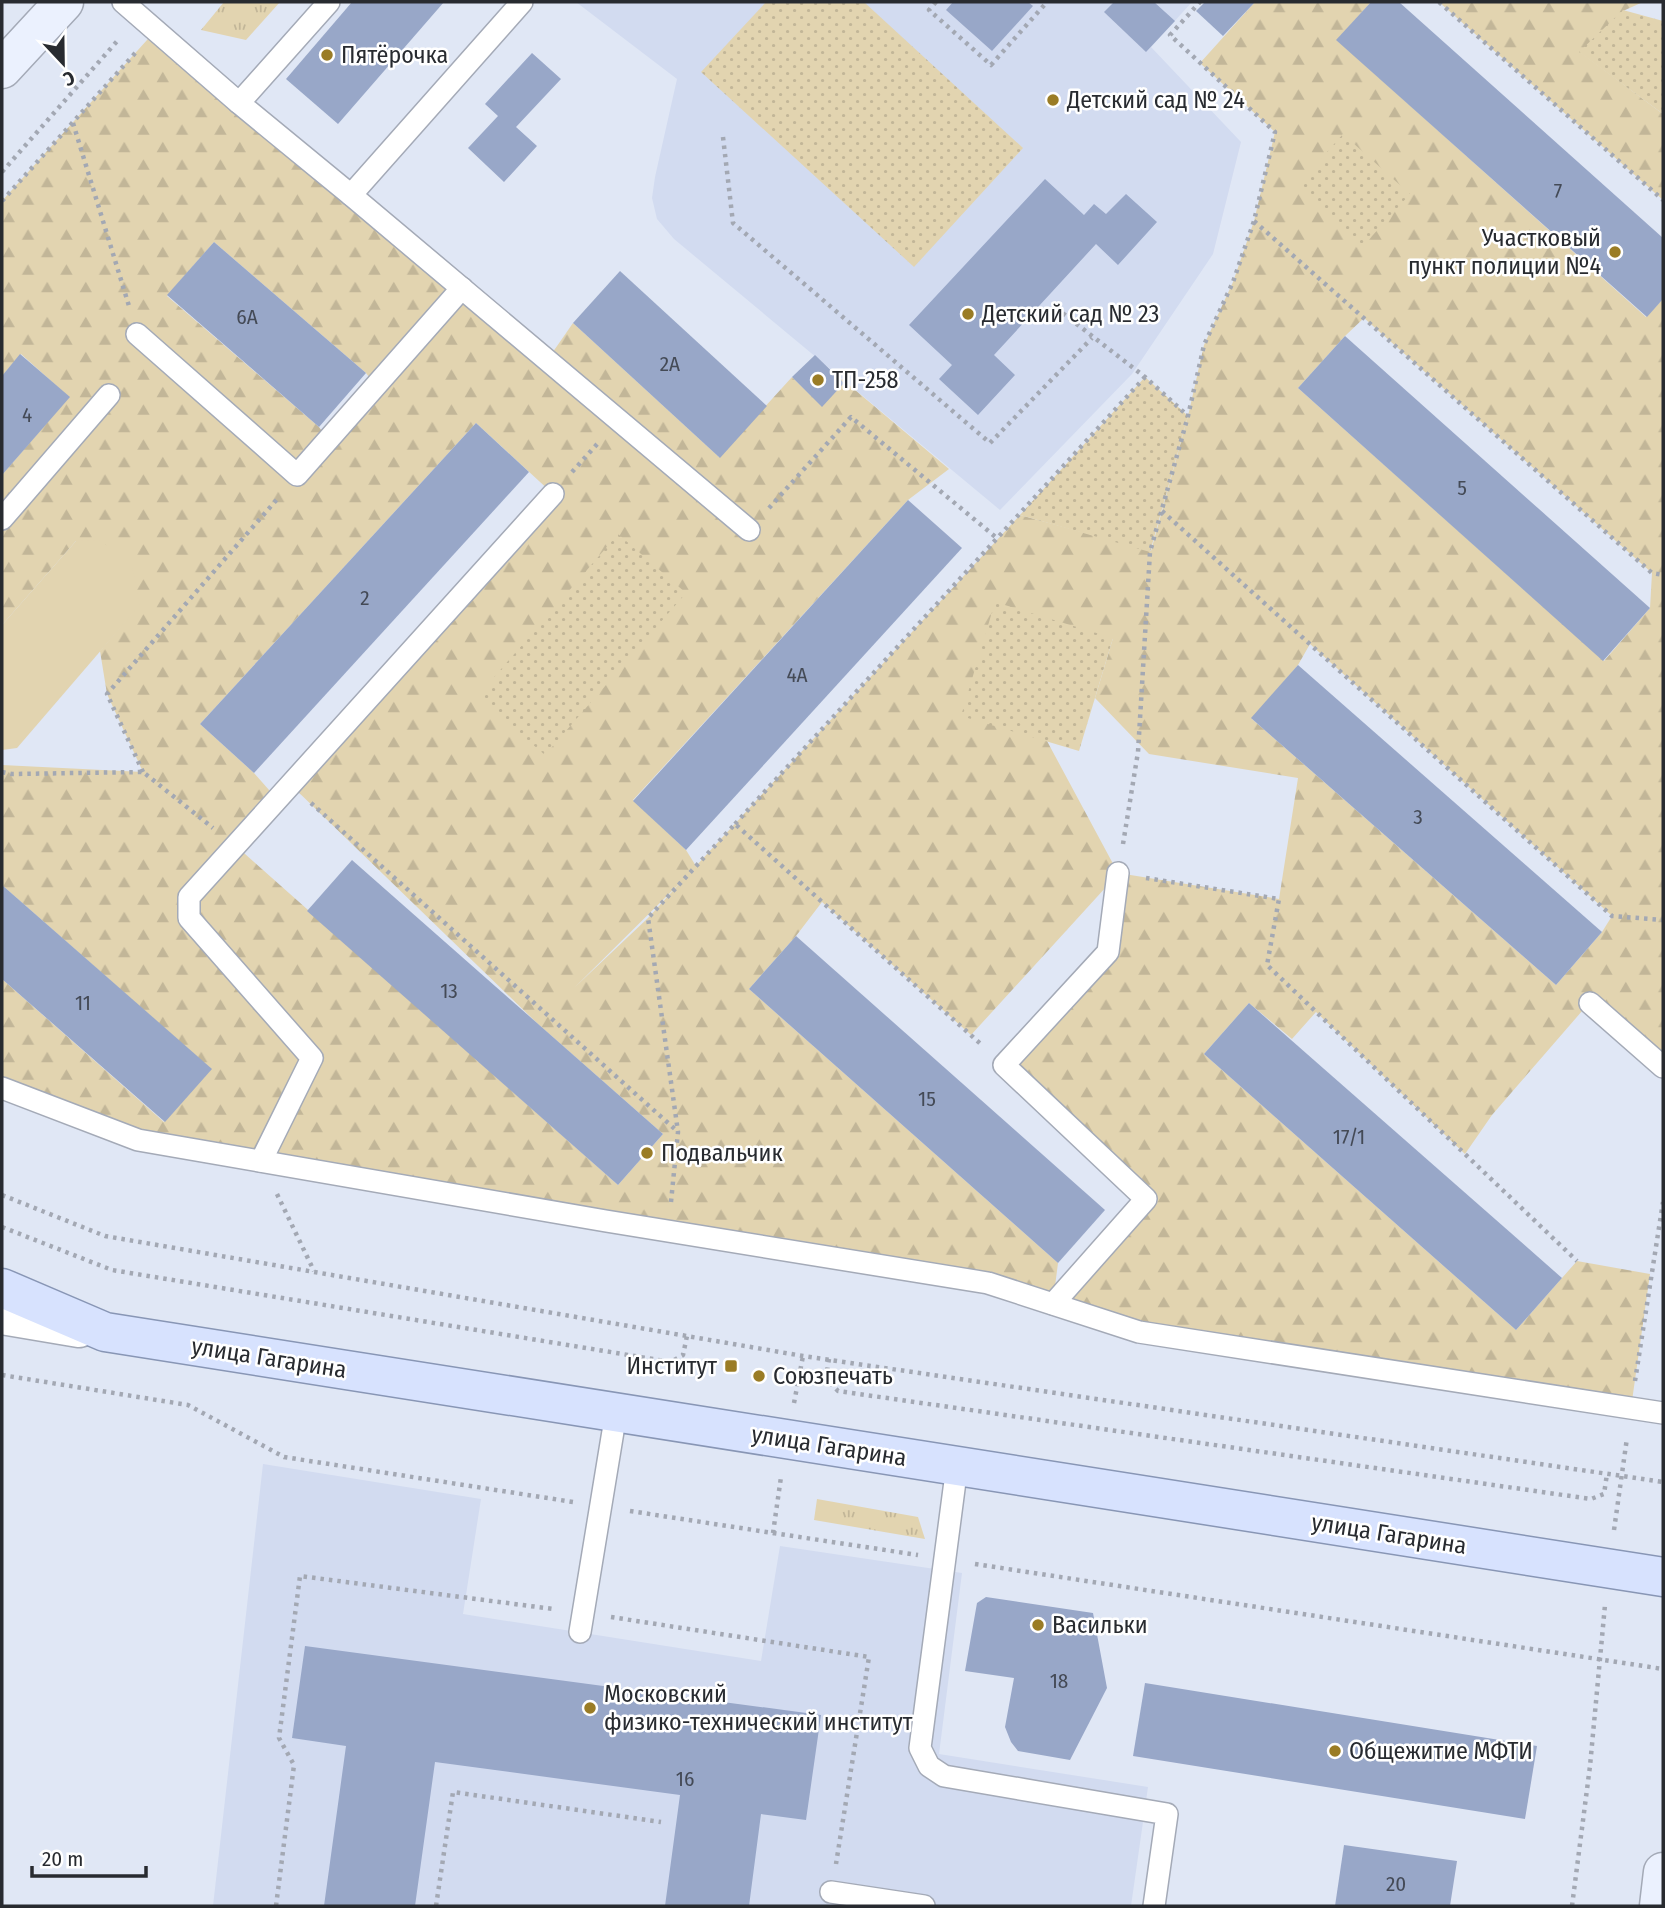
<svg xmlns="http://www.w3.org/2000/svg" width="1665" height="1908" font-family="'Fira Sans Condensed',sans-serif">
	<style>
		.built { fill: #d2dbf0 }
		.grass { fill: url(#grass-tufts) }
		.forest { fill: url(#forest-firs); fill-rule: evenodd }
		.park { fill: url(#park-dots) }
		.garden { fill: #e2d4b0 }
		.building { fill: #98a7c8 }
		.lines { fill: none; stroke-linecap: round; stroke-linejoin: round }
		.lane-casing { stroke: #a4aab7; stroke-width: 24 }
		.street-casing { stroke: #a4aab7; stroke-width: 41 }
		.secondary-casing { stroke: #a4aab7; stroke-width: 41 }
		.primary-casing { stroke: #8896b5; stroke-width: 41 }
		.path { stroke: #a3a8b3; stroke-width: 4.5; stroke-dasharray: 3.5 5; stroke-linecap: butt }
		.lane { stroke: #fff; stroke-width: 21 }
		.street { stroke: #fff; stroke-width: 38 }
		.secondary { stroke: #ebf1fe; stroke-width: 38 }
		.primary { stroke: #d7e2fe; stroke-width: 38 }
		.poi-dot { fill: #9a7c25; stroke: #fff; stroke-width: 2.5 }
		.labels { text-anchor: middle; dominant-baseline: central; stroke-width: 5; stroke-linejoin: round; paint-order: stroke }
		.number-label { font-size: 21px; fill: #444a56 }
		.poi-label { font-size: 24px; fill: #282b30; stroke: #fff; text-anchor: start }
		.street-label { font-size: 24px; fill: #282b30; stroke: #fff }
	</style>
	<defs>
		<pattern id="grass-tufts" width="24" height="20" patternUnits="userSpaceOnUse" patternTransform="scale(1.75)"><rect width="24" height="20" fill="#e2d4b0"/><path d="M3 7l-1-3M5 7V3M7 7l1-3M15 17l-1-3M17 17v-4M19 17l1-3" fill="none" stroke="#c2b698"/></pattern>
		<pattern id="forest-firs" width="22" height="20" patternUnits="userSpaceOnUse" patternTransform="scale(1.75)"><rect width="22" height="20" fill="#e2d4b0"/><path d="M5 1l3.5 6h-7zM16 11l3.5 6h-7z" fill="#c2b698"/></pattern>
		<pattern id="park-dots" width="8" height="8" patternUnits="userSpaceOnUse" patternTransform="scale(1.75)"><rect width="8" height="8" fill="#e2d4b0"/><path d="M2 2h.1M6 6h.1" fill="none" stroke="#c2b698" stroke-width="1.8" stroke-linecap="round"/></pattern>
	</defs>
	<rect width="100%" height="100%" fill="#e0e7f5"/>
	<g class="built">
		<path d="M576,2H1192L1151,47L1241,142L1213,254L1132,374L1000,510L674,239L657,219L652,198L655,177L677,79Z"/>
		<path d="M263,1464L481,1499L463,1614L761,1661L780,1546L962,1573L939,1754L1148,1787L1131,1906H213Z"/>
	</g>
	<g class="grass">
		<path d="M224,2H280L246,40L201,30Z"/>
		<path d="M817,1499L918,1517L925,1539L814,1520Z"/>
	</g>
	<g class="forest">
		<path d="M1255,2H1371L1337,40L1646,317L1663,299V1067L1589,1003L1492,1115L1465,1154L1316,1012L1292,1039L1249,1003L1204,1054L1516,1330L1577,1261L1650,1274L1631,1408L1139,1332L1052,1304L138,1140L2,1088V979L164,1122L211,1069L2,885V765L143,772L107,694L100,651L139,605L76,541L2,625V475L69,397L21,354L2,376V201L156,30L548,359L573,323L719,457L792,377L822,406L842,379L949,469L908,500L633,800L686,850L696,866L1020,515L1151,551L1188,416L1204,345L1233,282L1254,221L1275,132L1200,63ZM214,242L366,373L376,386L328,440L319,427L167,296ZM1364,318L1652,573L1650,608L1604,661L1298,388L1345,336ZM476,423L552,493L290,784L538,1024L663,1134L618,1185L236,846L277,799L254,773L200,724ZM1113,638L1095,698L1149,754L1298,778L1279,899L1118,873L1047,741ZM1310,644L1612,916L1602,932L1556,985L1252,719L1298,665ZM1117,875L1108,952L1004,1065L1146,1199L1053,1302L1058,1263L749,989L796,936L822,902L971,1035ZM680,883L648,918L574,988Z"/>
		<path d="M1439,2H1643L1623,11L1580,52L1663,114V200Z"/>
	</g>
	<g class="park">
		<path d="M766,2H864L1023,148L914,267L701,72Z"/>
		<path d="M1623,10L1663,21V114L1579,52Z"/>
		<path d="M1343,134L1410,194L1363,246L1297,186Z"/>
		<path d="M1145,377L1188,416L1150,552L1020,515Z"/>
		<path d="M618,534L686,593L545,755L477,697Z"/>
		<path d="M995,602L1113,638L1079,751L961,716Z"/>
	</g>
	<path class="garden" d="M100,540L132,566L140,605L17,748L2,750V625L76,541Z"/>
	<g class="building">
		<path d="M352,2H444L338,124L286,79Z"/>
		<path d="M953,2H1028L1033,6L992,51L946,10Z"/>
		<path d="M1114,2H1154L1175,21L1146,52L1104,12Z"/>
		<path d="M1205,2H1255L1223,36L1196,11Z"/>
		<path d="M1371,2H1399L1663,238V299L1647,317L1336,40Z"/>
		<path d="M532,53L561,79L516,127L537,146L504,182L468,148L498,116L485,104Z"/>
		<path d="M1045,179L1084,215L1094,204L1106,214L1126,194L1157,222L1118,265L1096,244L994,355L1015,375L978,415L939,379L952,365L909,325Z"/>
		<path d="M214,242L366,373L319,427L167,295Z"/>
		<path d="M620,271L767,406L720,458L573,323Z"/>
		<path d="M1345,336L1650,608L1603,661L1298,388Z"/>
		<path d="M20,354L70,397L2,475V376Z"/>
		<path d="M815,355L844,383L822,407L792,377Z"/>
		<path d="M476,423L529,472L254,773L200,724Z"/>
		<path d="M908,500L962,548L686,850L633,801Z"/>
		<path d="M1298,665L1602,932L1556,985L1251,718Z"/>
		<path d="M352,860L663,1134L618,1185L307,911Z"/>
		<path d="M2,885L212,1069L165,1122L2,979Z"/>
		<path d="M796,936L1105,1210L1058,1263L749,989Z"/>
		<path d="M1249,1003L1562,1278L1516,1330L1204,1054Z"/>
		<path d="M986,1597L1093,1613L1107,1688L1070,1760L1018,1751L1011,1742L1005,1727L1014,1678L965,1671L977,1603Z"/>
		<path d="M305,1646L821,1715L806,1820L761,1814L749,1906H665L680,1795L435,1762L415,1906H324L346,1746L292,1738Z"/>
		<path d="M1145,1683L1537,1746L1525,1819L1133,1756Z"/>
		<path d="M1344,1845L1457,1861L1450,1906H1335Z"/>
	</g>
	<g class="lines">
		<g class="lane-casing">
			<g id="lane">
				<path d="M123,2L239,103L351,195L749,530"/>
				<path d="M239,103L329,2"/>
				<path d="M351,195L522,2"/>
				<path d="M137,334L297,475L462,288"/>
				<path d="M2,519L109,395"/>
				<path d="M1590,1003L1663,1067"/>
				<path d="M2,1088L138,1140L606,1221L988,1283L1139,1332L1663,1413"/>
				<path d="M261,1161L312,1058L189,918V897L553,494"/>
				<path d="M1053,1304L1146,1199L1004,1065L1108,952L1118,873"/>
				<path d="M957,1466L920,1748L929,1766L944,1776L1167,1814L1154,1906"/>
				<path d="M580,1632L616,1413"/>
				<path d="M831,1892L924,1906"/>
			</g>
		</g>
		<g class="street-casing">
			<path id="street" d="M2,1315L79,1328"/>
		</g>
		<g class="secondary-casing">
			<g id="secondary">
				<path d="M2,69L64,2"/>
				<path d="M1659,1906L1663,1872"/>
			</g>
		</g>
		<g class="primary-casing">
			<path id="primary" d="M2,1288L105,1332L1663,1577"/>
		</g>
		<g class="path">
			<path d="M936,2L929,10L991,65L1047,2"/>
			<path d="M1439,2L1663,200"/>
			<path d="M73,123L129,306"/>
			<path d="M723,137L733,223L990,443L1092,338"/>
			<path d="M2,172L119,39"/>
			<path d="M2,201L137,51"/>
			<path d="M1254,221L1652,573L1663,575"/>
			<path d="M1056,308L1145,377L1188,416"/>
			<path d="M572,472L599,442"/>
			<path d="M769,508L851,417L998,539"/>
			<path d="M1162,511L1612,916L1663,920"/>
			<path d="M2,772L12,774L143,772L213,828"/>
			<path d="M143,772L107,694L279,497"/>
			<path d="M311,803L677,1131"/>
			<path d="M735,824L1145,377"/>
			<path d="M1123,844L1138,752L1150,552L1188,416L1204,345L1233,282L1254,221L1275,132L1170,35L1200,2"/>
			<path d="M1146,878L1279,899L1267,965L1577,1261"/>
			<path d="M277,1194L314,1271"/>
			<path d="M2,1195L105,1236L803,1356L1663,1482"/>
			<path d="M671,1202L678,1132L648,918L735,824L983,1046"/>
			<path d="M2,1227L112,1270L671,1362L683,1355L687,1336"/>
			<path d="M829,1359L826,1378L838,1391L1591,1499L1604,1494L1607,1474"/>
			<path d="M2,1375L188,1405L284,1457L573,1502"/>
			<path d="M1635,1381L1663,1202"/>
			<path d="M794,1403L803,1356"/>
			<path d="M630,1511L773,1533L781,1477"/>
			<path d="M1614,1530L1627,1438"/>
			<path d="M773,1533L918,1555"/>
			<path d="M975,1564L1663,1669"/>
			<path d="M611,1617L869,1657L836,1864"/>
			<path d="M276,1906L294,1765L279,1738L300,1576L553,1609"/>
			<path d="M436,1906L453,1792L661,1822"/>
			<path d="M1572,1906L1590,1766L1605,1605"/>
		</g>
		<use href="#lane" class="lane"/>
		<use href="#street" class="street"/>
		<use href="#secondary" class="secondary"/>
		<use href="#primary" class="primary"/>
	</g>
	<g class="poi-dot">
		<circle cx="327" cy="55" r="7"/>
		<circle cx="1053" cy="100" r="7"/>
		<circle cx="1615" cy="252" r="7"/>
		<circle cx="968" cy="314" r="7"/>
		<circle cx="818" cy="380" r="7"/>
		<circle cx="647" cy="1153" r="7"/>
		<rect x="724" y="1359" width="14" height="14" rx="3.5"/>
		<circle cx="759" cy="1376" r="7"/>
		<circle cx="1038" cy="1625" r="7"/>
		<circle cx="590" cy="1708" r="7"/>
		<circle cx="1335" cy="1751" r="7"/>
	</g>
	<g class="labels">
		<g class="number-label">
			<text x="1558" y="191">7</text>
			<text x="247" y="317">6А</text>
			<text x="670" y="364">2А</text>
			<text x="27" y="415">4</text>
			<text x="1462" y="488">5</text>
			<text x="365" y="598">2</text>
			<text x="797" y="675">4А</text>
			<text x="1418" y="817">3</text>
			<text x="449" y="991">13</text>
			<text x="83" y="1003">11</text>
			<text x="927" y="1099">15</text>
			<text x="1349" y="1137">17/1</text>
			<text x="1059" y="1681">18</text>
			<text x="685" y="1779">16</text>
			<text x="1396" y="1884">20</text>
		</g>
		<g class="poi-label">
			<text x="341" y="55">Пятёрочка</text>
			<text x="1067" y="100">Детский сад № 24</text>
			<text x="1601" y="238" text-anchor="end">Участковый<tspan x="1601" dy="28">пункт полиции №4</tspan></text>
			<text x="982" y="314">Детский сад № 23</text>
			<text x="832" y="380">ТП-258</text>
			<text x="661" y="1153">Подвальчик</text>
			<text x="717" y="1366" text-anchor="end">Институт</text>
			<text x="773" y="1376">Союзпечать</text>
			<text x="1052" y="1625">Васильки</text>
			<text x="604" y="1694">Московский<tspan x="604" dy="28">физико-технический институт</tspan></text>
			<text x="1349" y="1751">Общежитие МФТИ</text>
		</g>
		<g class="street-label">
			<text transform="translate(269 1358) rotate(9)">улица Гагарина</text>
			<text transform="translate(829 1446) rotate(9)">улица Гагарина</text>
			<text transform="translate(1389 1534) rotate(9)">улица Гагарина</text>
		</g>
	</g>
	<rect width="1665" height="1908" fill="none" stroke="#282b30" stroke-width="7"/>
	<g transform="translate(63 63) rotate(158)" stroke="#ffffff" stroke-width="5" paint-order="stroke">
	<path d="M0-5L12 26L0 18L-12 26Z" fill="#282b30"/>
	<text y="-10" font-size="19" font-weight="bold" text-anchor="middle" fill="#282b30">С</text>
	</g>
	<path d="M32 1866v10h114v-10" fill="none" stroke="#282b30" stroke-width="3.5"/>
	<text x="42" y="1866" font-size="21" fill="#282b30" stroke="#ffffff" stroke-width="5" paint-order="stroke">20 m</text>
</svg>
